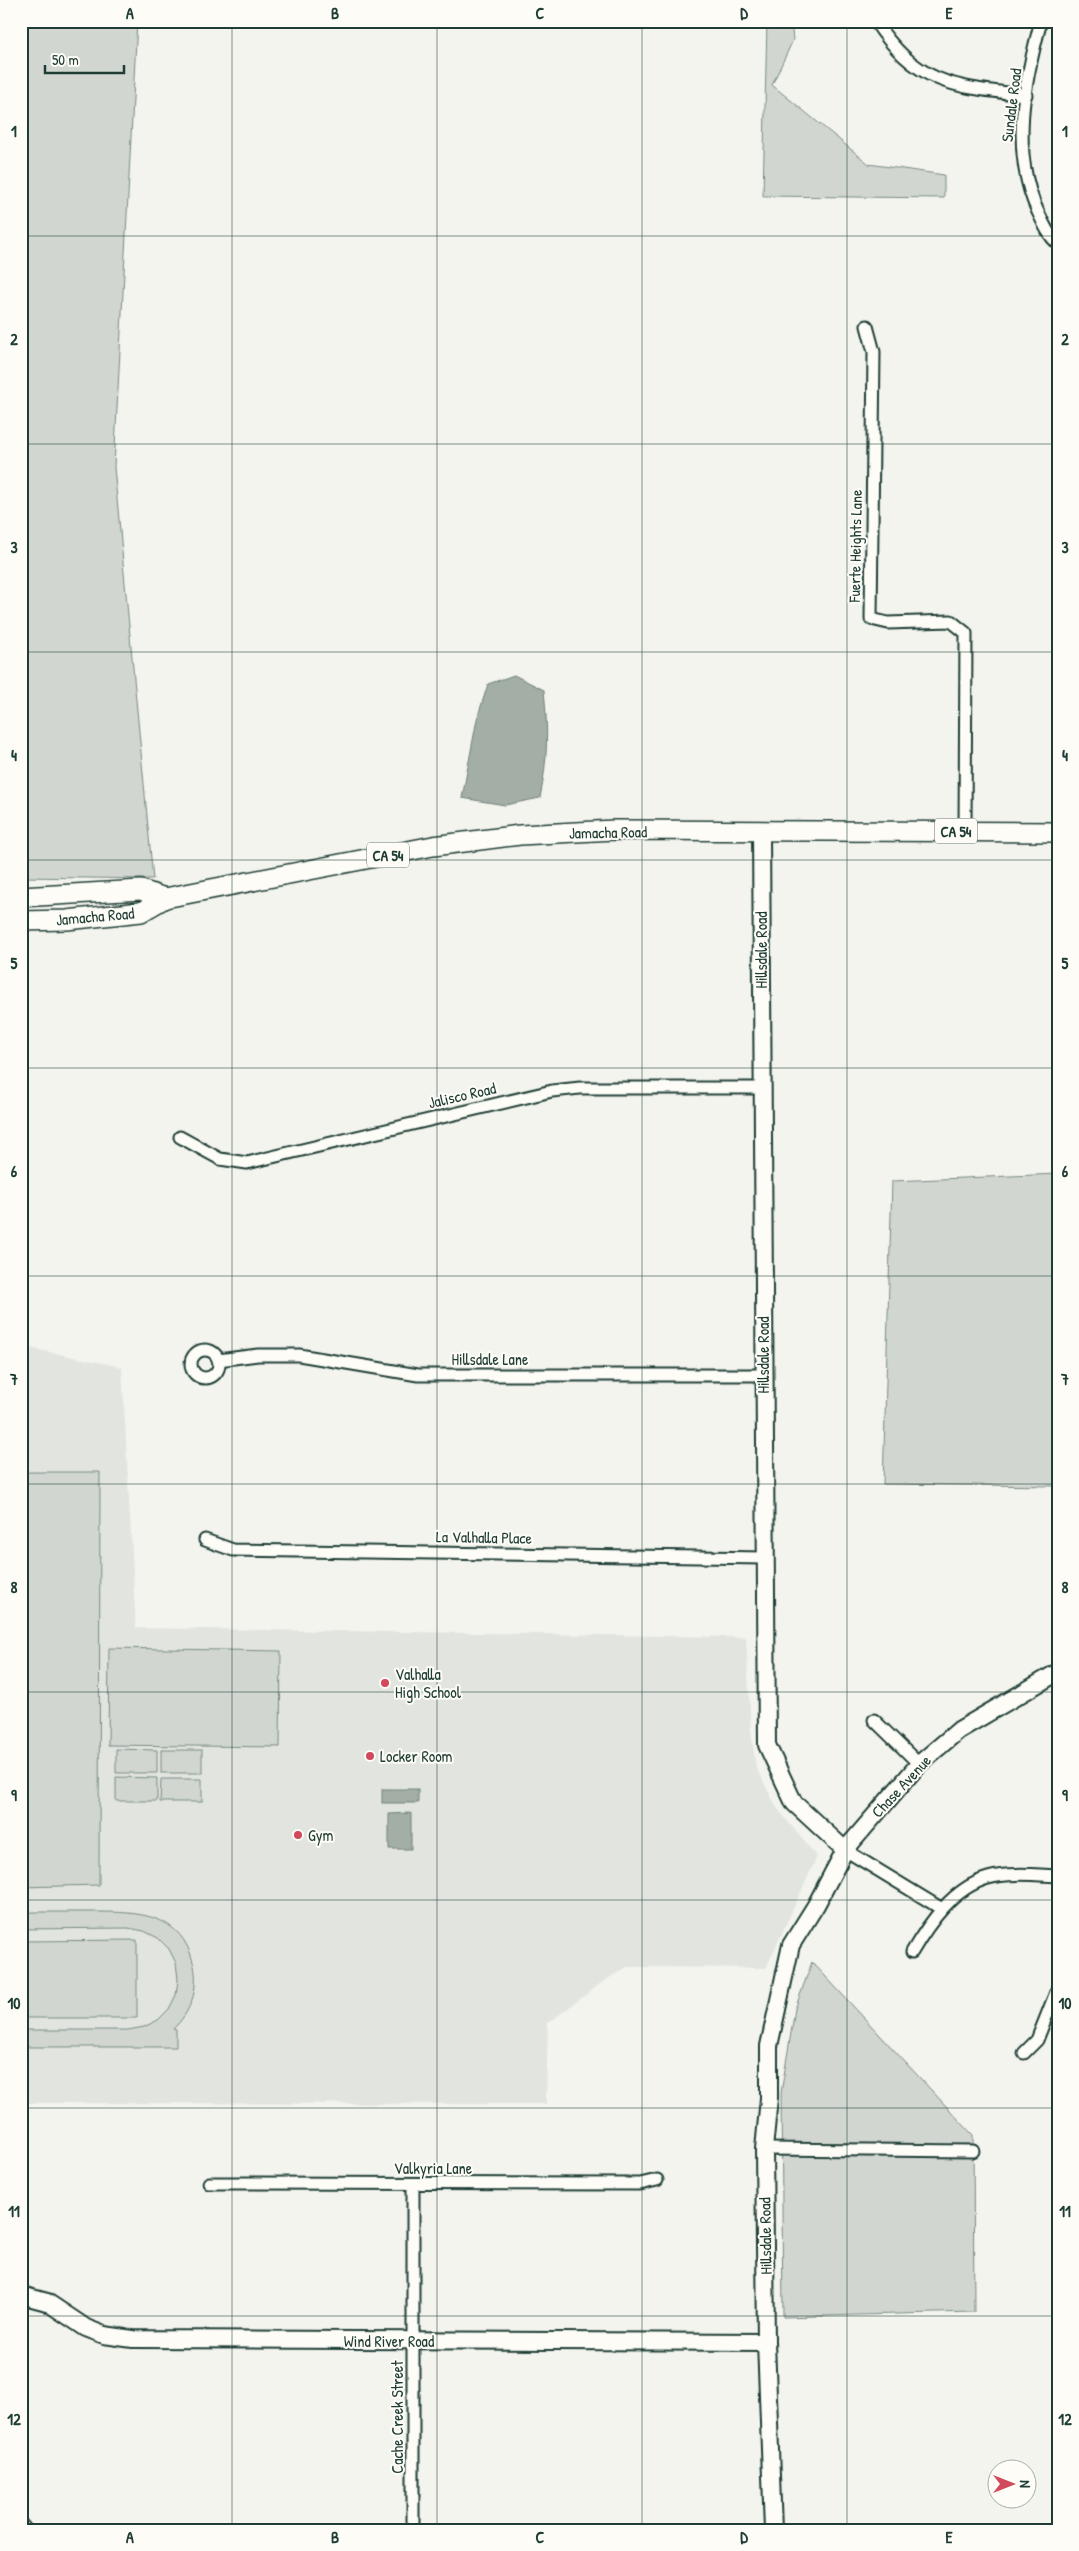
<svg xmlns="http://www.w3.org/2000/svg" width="1079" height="2551" font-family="'Patrick Hand',sans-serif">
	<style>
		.built { fill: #e2e5df }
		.green { fill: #d1d6d1; stroke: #788a82 }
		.water { fill: #a3aea7; stroke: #6e8179 }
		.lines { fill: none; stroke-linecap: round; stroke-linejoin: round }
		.street-casing { stroke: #1f3d34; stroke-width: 15 }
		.secondary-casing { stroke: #1f3d34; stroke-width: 20 }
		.primary-casing { stroke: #1f3d34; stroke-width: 22 }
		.street { stroke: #fdfcf7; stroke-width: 11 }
		.secondary { stroke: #fdfcf7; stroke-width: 16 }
		.primary { stroke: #fdfcf7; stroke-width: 19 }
		.grid { fill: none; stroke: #1f3d34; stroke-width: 1; stroke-opacity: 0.55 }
		.poi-dot { fill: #d1495b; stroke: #fdfcf7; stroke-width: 2 }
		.labels { text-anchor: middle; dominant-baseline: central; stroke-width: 4; stroke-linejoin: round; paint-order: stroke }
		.shield { fill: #fdfcf7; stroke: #62766e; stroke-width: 1 }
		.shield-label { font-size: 15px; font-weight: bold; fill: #1f3d34 }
		.street-label { font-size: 16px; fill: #1f3d34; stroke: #fdfcf7 }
		.poi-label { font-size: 16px; fill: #1f3d34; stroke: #fdfcf7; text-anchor: start }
		.neatline { fill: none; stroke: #1f3d34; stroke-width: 2 }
		.grid-label { font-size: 16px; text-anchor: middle; font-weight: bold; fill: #1f3d34 }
	</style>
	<rect width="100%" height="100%" fill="#f4f4ef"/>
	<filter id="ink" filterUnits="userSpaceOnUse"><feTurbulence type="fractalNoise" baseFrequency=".02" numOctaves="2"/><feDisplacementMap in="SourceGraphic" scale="10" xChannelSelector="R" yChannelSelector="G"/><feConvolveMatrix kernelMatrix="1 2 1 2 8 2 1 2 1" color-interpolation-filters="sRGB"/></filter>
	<g filter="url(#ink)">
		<path class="built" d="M21,1346L122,1367L136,1628L746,1637L751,1729L756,1767L777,1808L817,1857L766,1968L627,1967L604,1981L548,2023L546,2104L21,2103Z"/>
		<g class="green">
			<path d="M21,21H137L114,467L153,879L21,877Z"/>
			<path d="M767,21H791L793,40L772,85L869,164L944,175V198L763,196Z"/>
			<path d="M1058,1174V1486L883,1484L892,1181Z"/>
			<path d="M21,1472H100L99,1885L21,1887Z"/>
			<path d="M109,1648L281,1651L280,1747L108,1745Z"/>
			<path d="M116,1749L157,1750V1773H116Z"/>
			<rect x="161" y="1750" width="41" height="23"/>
			<path d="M116,1777L157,1778V1801H116Z"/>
			<path d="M161,1779H202V1802H160Z"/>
			<path d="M21,1912C44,1912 67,1912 90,1912C136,1912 182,1911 194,1966C199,1990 190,2013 173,2029L176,2030V2047H21V2030H128L144,2027L158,2020L169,2009L176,1995L178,1979L176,1963L169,1949L158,1938L144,1931L128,1928L21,1929Z"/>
			<path d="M137,1940V2018H21V1941Z"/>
			<path d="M812,1962L973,2135L974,2312L783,2317L781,2093L795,2009Z"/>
		</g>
		<g class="water">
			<path d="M514,675L544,690C548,729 548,759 540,798L505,805L462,798L477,719L488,684Z"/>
			<rect x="382" y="1789" width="36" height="14"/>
			<path d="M411,1813V1849H389V1814Z"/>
		</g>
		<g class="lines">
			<g class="street-casing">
				<g id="street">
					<path d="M875,21C917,86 956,87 1026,95"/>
					<path d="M1041,21C1024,83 1010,151 1038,212C1044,224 1048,235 1058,244"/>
					<path d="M867,326L874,352L871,619L888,623L951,621L966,633L965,832"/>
					<path d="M180,1137L220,1159L247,1163L552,1091L580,1088H762"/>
					<circle cx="205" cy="1364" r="14"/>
					<path d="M218,1360L258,1355H299L418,1375H763"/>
					<path d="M205,1540L233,1550L764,1558"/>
					<path d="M874,1720L919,1764"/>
					<path d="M845,1850L942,1909"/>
					<path d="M912,1952C929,1923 953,1888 988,1878C1007,1872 1038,1875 1058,1876"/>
					<path d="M1024,2053L1037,2040L1058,1987"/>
					<path d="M764,2149L973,2151"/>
					<path d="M209,2183L640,2184L657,2180"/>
					<path d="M21,2524L26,2530"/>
					<path d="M413,2530V2185"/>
				</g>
			</g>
			<g class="secondary-casing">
				<g id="secondary">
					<path d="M761,832L767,1745L794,1803L845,1850"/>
					<path d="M21,2295L47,2302L86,2328L104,2335L133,2339L766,2342"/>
					<path d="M773,2530L766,2342L764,2149L769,2098V2046L791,1945L816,1905L845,1850L919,1764L959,1730L1058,1672"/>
				</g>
			</g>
			<g class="primary-casing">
				<g id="primary">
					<path d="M21,897L141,890L165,898"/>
					<path d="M21,921L67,920L141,912L165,898L433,846L520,835L614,830L1058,832"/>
				</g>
			</g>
			<use href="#street" class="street"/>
			<use href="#secondary" class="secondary"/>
			<use href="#primary" class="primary"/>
		</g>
	</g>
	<path class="grid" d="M232,21V2530M437,21V2530M642,21V2530M847,21V2530M21,236H1058M21,444H1058M21,652H1058M21,860H1058M21,1068H1058M21,1276H1058M21,1484H1058M21,1692H1058M21,1900H1058M21,2108H1058M21,2316H1058"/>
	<g class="poi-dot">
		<circle cx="385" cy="1683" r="5"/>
		<circle cx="370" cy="1756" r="5"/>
		<circle cx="298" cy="1835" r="5"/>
	</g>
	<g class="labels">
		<g class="shield">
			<rect x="935" y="818.5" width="42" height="25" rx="4"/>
			<rect x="367" y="842.5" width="42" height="25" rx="4"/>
		</g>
		<g class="shield-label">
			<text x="956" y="831">CA 54</text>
			<text x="388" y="855">CA 54</text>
		</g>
		<g class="street-label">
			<text transform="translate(1011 105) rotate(-83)">Sundale Road</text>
			<text transform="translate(855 546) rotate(-89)">Fuerte Heights Lane</text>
			<text transform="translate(608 832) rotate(-1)">Jamacha Road</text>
			<text transform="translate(95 916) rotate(-5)">Jamacha Road</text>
			<text transform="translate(761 950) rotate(-90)">Hillsdale Road</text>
			<text transform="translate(462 1095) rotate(-13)">Jalisco Road</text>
			<text transform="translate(763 1355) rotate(-90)">Hillsdale Road</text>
			<text x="490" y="1359">Hillsdale Lane</text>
			<text transform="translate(484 1537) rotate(1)">La Valhalla Place</text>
			<text transform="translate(901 1786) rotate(-47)">Chase Avenue</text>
			<text x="433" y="2168">Valkyria Lane</text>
			<text transform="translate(765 2236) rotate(-91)">Hillsdale Road</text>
			<text x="389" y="2341">Wind River Road</text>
			<text transform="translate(397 2417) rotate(-90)">Cache Creek Street</text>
		</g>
		<g class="poi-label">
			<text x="395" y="1674">Valhalla<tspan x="395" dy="18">High School</tspan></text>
			<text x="380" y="1756">Locker Room</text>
			<text x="308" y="1835">Gym</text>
		</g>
	</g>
	<rect width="1079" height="2551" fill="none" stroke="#fdfcf7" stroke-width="55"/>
	<g transform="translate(1012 2484) rotate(90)"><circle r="24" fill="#fdfcf7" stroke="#a4b0a9"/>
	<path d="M0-4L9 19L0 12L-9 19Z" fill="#d1495b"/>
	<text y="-8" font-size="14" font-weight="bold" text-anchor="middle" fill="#1f3d34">N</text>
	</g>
	<path d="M45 65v8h79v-8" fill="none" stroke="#1f3d34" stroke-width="2.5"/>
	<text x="52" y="65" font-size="15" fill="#1f3d34" stroke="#fdfcf7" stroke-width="4" paint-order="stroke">50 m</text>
	<rect x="28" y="28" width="1024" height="2496" class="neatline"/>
	<g class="grid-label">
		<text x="130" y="19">A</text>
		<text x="335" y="19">B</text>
		<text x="540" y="19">C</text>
		<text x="744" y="19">D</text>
		<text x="949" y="19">E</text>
		<text x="14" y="137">1</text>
		<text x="1065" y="137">1</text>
		<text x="14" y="345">2</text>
		<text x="1065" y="345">2</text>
		<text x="14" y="553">3</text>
		<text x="1065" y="553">3</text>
		<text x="14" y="761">4</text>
		<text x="1065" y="761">4</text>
		<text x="14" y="969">5</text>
		<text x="1065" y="969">5</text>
		<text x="14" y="1177">6</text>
		<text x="1065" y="1177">6</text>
		<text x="14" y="1385">7</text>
		<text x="1065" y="1385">7</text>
		<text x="14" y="1593">8</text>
		<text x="1065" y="1593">8</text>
		<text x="14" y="1801">9</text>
		<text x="1065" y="1801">9</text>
		<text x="14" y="2009">10</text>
		<text x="1065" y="2009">10</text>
		<text x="14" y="2217">11</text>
		<text x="1065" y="2217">11</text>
		<text x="14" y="2425">12</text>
		<text x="1065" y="2425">12</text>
		<text x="130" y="2543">A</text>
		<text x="335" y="2543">B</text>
		<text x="540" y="2543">C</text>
		<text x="744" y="2543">D</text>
		<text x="949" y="2543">E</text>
	</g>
</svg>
